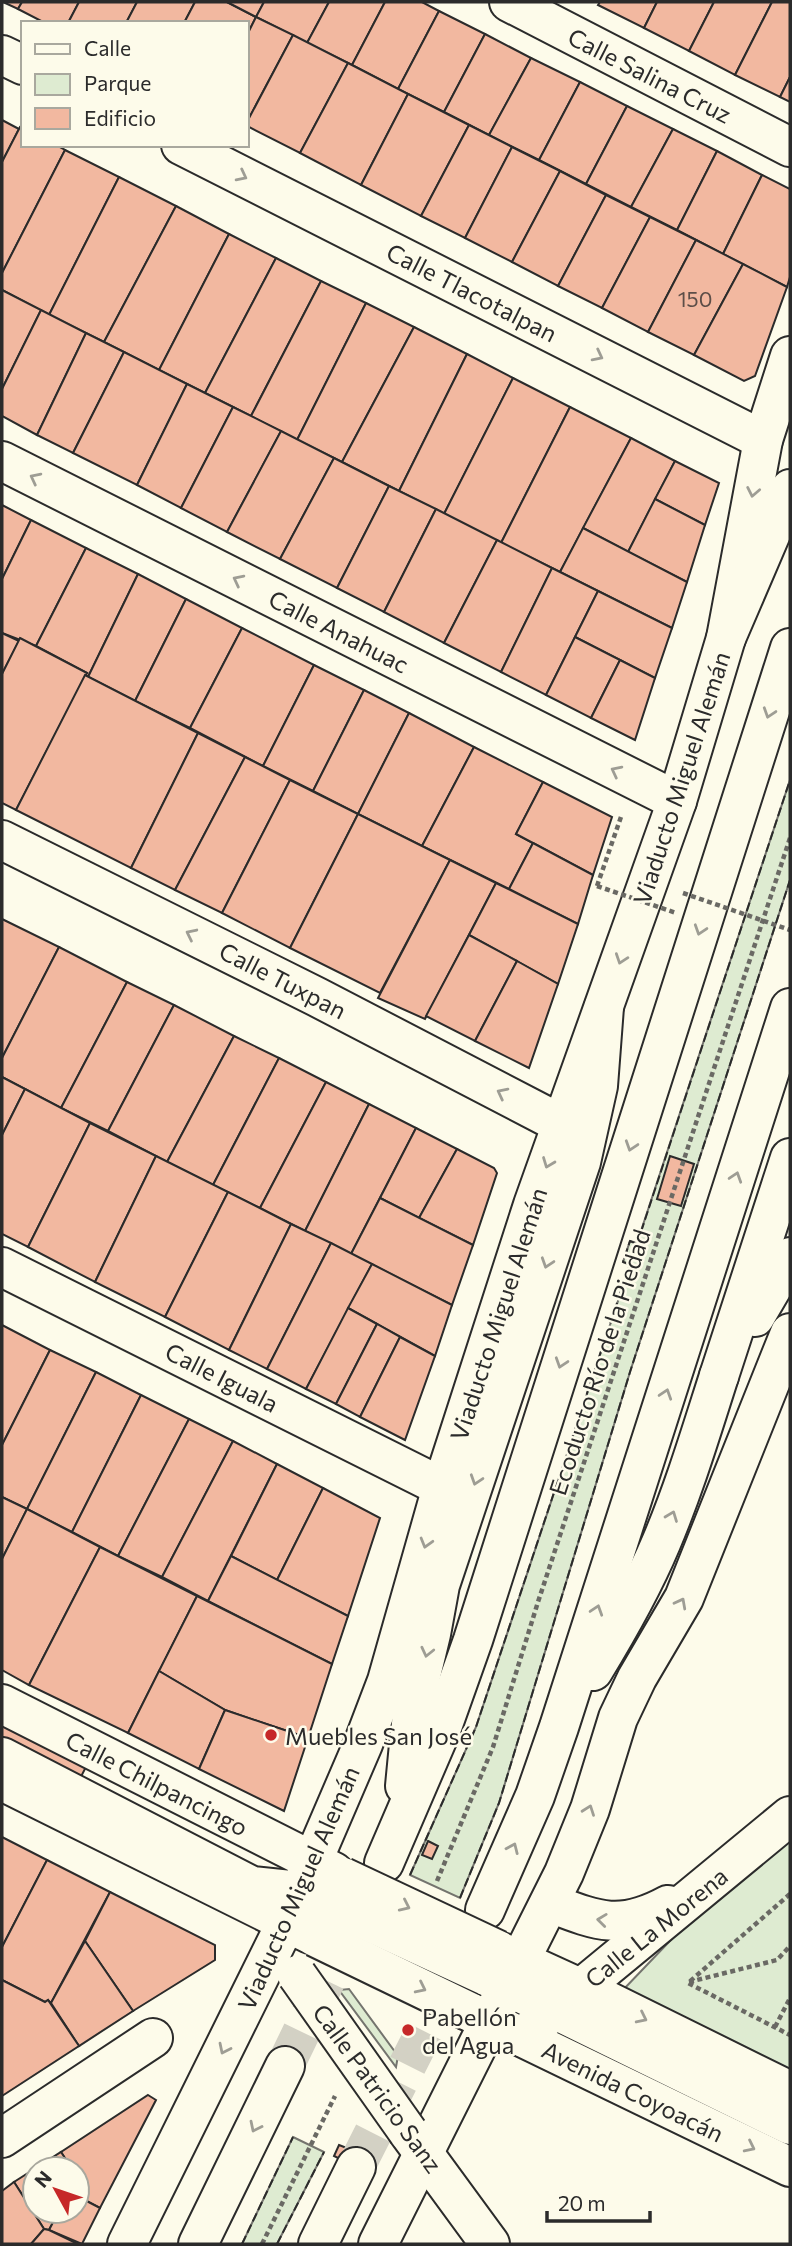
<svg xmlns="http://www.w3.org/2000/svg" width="792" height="2246" font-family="Commissioner,sans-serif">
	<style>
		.green { fill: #deebd1; stroke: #74746e; stroke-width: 2 }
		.building { fill: #f2b8a0; stroke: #2b2b2b; stroke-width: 2 }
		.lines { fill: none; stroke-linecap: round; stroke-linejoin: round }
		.highway-tunnel { stroke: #d3d1c4; stroke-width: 38; stroke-dasharray: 38 19; stroke-linecap: butt }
		.minor-casing { stroke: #2b2b2b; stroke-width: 42 }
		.major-casing { stroke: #2b2b2b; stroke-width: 42 }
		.highway-casing { stroke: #2b2b2b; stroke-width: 42 }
		.path { stroke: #6a6964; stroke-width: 4.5; stroke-dasharray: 5 3.5; stroke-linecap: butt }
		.minor { stroke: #fdfbea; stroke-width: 38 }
		.major { stroke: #fdfbea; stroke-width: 38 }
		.highway { stroke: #fdfbea; stroke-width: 38 }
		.minor-bridge-casing { stroke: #2b2b2b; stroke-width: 42; stroke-linecap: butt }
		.major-bridge-casing { stroke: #2b2b2b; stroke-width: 42; stroke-linecap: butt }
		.path-bridge { stroke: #6a6964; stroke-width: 4.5; stroke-dasharray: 5 3.5; stroke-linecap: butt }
		.minor-bridge { stroke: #fdfbea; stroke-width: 38 }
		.major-bridge { stroke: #fdfbea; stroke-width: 38 }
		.fence { stroke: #2b2b2b; stroke-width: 2; stroke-dasharray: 9 3.5; stroke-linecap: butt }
		.oneway { stroke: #9e9d94 }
		.poi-dot { fill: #c62828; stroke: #fdfbea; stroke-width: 2.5 }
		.labels { text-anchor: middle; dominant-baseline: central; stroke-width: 5; stroke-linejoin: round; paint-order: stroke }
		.number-label { font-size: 21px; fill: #5d4e48 }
		.street-label { font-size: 24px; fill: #2b2b2b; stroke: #fdfbea }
		.poi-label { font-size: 24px; fill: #2b2b2b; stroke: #fdfbea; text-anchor: start }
	</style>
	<rect width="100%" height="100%" fill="#fdfbea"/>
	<g class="green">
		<path d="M790,780V880L630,1372L499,1803L460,1898L410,1875L476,1727L630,1265L623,1262L630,1241L637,1243Z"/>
		<path d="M790,1834V2078L622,1991L690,1920Z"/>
		<path d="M349,1989L398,2056L396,2067L339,1990Z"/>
		<path d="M293,2137L324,2152L277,2244H242Z"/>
	</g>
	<g class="building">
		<path d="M3,2H22L18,9Z"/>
		<path d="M22,2H79L68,23H45L18,9Z"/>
		<path d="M79,2H137L126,23H68Z"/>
		<path d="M137,2H195L184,23H126Z"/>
		<path d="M195,2H227L256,17L247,35V23H184Z"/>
		<path d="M227,2H264L256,17Z"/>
		<path d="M264,2H329L307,43L256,17Z"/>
		<path d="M329,2H385L352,65L307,43Z"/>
		<path d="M385,2H422L439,11L398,89L352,65Z"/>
		<path d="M600,2H657L644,28L598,5Z"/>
		<path d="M657,2H714L689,51L644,28Z"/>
		<path d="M714,2H772L735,75L689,51Z"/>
		<path d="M772,2H790V77L780,97L735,75Z"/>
		<path d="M439,11L485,34L444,112L398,89Z"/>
		<path d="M256,17L293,35L247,122V35Z"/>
		<path d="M485,34L531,58L489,135L444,112Z"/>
		<path d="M293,35L348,63L300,153L247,126V122Z"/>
		<path d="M531,58L580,82L539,160L489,135Z"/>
		<path d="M348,63L408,94L361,185L300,153Z"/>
		<path d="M790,77V102L780,97Z"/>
		<path d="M580,82L627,106L586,184L539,160Z"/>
		<path d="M408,94L469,125L421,216L361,185Z"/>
		<path d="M627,106L673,129L631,207L586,184Z"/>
		<path d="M2,120L19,129L2,162Z"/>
		<path d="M469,125L512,147L465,238L421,216Z"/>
		<path d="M20,127L23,128V145H56L65,150L2,273V162Z"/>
		<path d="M673,129L717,151L677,230L631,207Z"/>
		<path d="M512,147L560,171L512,262L465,238Z"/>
		<path d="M65,150L119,177L49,315L2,290V273Z"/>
		<path d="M717,151L762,175L723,254L677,230Z"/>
		<path d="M560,171L606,195L558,286L512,262Z"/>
		<path d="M762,175L790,189V277L787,287L723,254Z"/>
		<path d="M119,177L176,206L104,342L49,315Z"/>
		<path d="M606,195L650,217L602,308L558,286Z"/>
		<path d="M176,206L229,234L159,370L104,342Z"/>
		<path d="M650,217L696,240L648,332L602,308Z"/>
		<path d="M229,234L276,258L205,393L159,370Z"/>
		<path d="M696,240L743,264L694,355L648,332Z"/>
		<path d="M276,258L321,281L251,416L205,393Z"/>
		<path d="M743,264L787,287L755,376L744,381L694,355Z"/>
		<path d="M321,281L366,303L297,440L251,416Z"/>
		<path d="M2,290L41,310L2,389Z"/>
		<path d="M366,303L414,327L342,462L297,440Z"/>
		<path d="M41,310L86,333L37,435L2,416V389Z"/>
		<path d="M414,327L467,354L399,491L342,462Z"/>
		<path d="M86,333L124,352L73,453L37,435Z"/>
		<path d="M124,352L187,384L137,485L73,453Z"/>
		<path d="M467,354L513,378L444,514L399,491Z"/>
		<path d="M513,378L570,407L501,543L444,514Z"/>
		<path d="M187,384L233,407L181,508L137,485Z"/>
		<path d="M233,407L281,431L227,532L181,508Z"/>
		<path d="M570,407L631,438L560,572L501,543Z"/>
		<path d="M281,431L334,458L280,559L227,532Z"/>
		<path d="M631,438L675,461L628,552L583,528Z"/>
		<path d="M334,458L389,486L337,588L280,559Z"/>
		<path d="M675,461L719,483L705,525L655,499Z"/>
		<path d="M389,486L436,509L384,612L337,588Z"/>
		<path d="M655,499L705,525L687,582L628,552Z"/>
		<path d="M2,505L31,520L2,579Z"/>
		<path d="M436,509L497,540L444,643L384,612Z"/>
		<path d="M31,520L86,548L36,646L2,633V579Z"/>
		<path d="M583,528L687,582L672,628L560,572Z"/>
		<path d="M497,540L552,568L501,672L444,643Z"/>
		<path d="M86,548L138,574L88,677L85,675L87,673L36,646Z"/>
		<path d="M552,568L598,591L546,695L501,672Z"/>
		<path d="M138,574L186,599L135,701L88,677Z"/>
		<path d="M598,591L672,628L655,678L575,637Z"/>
		<path d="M186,599L242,628L190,728L135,701Z"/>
		<path d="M242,628L314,665L263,766L190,728Z"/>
		<path d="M2,633L19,641L2,674Z"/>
		<path d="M575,637L620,660L591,718L546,695Z"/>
		<path d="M20,638L87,673L16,810L2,803V674Z"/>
		<path d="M620,660L655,678L635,740L591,718Z"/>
		<path d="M314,665L364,690L313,791L263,766Z"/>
		<path d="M85,675L198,733L131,868L16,810Z"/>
		<path d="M364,690L409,713L358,814L313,791Z"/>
		<path d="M409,713L474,747L422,846L358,814Z"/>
		<path d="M198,733L245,757L175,890L131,868Z"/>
		<path d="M474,747L543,782L516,834L533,843L509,889L422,846Z"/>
		<path d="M245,757L290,780L222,913L175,890Z"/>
		<path d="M290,780L358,814L290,948L222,913Z"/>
		<path d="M543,782L612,817L593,875L516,834Z"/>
		<path d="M358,814L450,860L380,993L290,948Z"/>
		<path d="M533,843L593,875L578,924L509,889Z"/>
		<path d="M450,860L496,883L425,1019L378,998Z"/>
		<path d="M496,883L578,924L558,984L469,935Z"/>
		<path d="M2,919L59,947L2,1058Z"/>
		<path d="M469,935L517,961L475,1041L426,1016Z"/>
		<path d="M59,947L127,982L61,1108L2,1077V1058Z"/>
		<path d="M517,961L558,984L529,1068L475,1041Z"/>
		<path d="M127,982L174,1005L108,1131L61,1108Z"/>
		<path d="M174,1005L234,1036L167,1162L108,1131Z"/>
		<path d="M234,1036L279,1058L213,1185L167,1162Z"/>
		<path d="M279,1058L326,1082L260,1208L213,1185Z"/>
		<path d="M2,1077L25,1089L2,1135Z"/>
		<path d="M326,1082L369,1104L305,1231L260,1208Z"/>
		<path d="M25,1089L90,1123L28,1247L2,1234V1135Z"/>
		<path d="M369,1104L416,1128L351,1254L305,1231Z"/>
		<path d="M90,1123L156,1156L95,1282L28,1247Z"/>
		<path d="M416,1128L457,1149L419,1218L380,1198Z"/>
		<path d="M457,1149L494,1168L497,1173L473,1245L419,1218Z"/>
		<path d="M156,1156L228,1192L165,1317L95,1282Z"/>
		<path d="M670,1156L694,1164L681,1206L657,1199Z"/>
		<path d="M228,1192L291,1224L229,1350L165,1317Z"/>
		<path d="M380,1198L473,1245L452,1305L351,1254Z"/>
		<path d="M291,1224L331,1243L267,1369L229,1350Z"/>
		<path d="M331,1243L372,1264L306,1389L267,1369Z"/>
		<path d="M372,1264L452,1305L435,1356L348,1308Z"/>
		<path d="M348,1308L377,1324L336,1404L306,1389Z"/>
		<path d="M377,1324L400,1337L360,1417L336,1404Z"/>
		<path d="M2,1325L50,1350L2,1445Z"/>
		<path d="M400,1337L435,1356L405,1440L360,1417Z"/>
		<path d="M50,1350L96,1372L27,1509L2,1497V1445Z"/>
		<path d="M96,1372L141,1395L72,1532L27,1509Z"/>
		<path d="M141,1395L189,1419L118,1556L72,1532Z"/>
		<path d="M189,1419L233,1441L162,1577L118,1556Z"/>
		<path d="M233,1441L277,1464L208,1601L162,1577Z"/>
		<path d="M277,1464L323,1488L277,1580L231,1556Z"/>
		<path d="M323,1488L380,1518L348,1616L277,1580Z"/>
		<path d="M2,1497L27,1509L2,1559Z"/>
		<path d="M27,1509L100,1547L29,1685L2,1670V1559Z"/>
		<path d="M100,1547L197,1596L128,1733L29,1685Z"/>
		<path d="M231,1556L348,1616L332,1664L208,1601Z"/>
		<path d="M197,1596L332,1664L308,1738L225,1710L159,1671Z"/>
		<path d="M159,1671L225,1710L199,1769L128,1733Z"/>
		<path d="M225,1710L308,1738L284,1811L199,1769Z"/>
		<path d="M2,1721L87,1765L71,1796L2,1760Z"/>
		<path d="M2,1837L47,1860L2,1947Z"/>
		<path d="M428,1841L438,1846L432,1859L422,1855Z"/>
		<path d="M47,1860L110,1892L51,2003L48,2000L45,2002L2,1980V1947Z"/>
		<path d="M110,1892L215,1945V1960L133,2011L85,1941Z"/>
		<path d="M85,1941L133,2011L79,2046L51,2003Z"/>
		<path d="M2,1980L45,2002L48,2000L79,2046L2,2096Z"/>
		<path d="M148,2095L156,2100L100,2208L77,2196V2188L80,2182L77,2177V2169H72L61,2152Z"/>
		<path d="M339,2145L352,2150L346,2162L334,2156Z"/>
		<path d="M61,2152L72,2169H35V2211H59L49,2230L44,2229L14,2182Z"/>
		<path d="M14,2182L44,2229L31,2244H2V2191Z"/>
		<path d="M77,2196L100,2208L82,2244L49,2230L59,2211H77Z"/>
		<path d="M44,2229L49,2230L78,2244H31Z"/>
	</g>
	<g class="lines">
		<g class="highway-tunnel">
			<path d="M285,2066L355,1921"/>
			<path d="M356,2167L456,1969"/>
		</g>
		<g class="minor-casing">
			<g id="minor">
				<path d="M509,2L790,147"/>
				<path d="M2,55L23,65"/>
				<path d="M181,145L763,440"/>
				<path d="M2,461L677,801"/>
				<path d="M2,840L317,997L563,1125"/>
				<path d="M2,1267L442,1487"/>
				<path d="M2,1757L252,1886L300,1891L329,1904"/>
				<path d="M550,1903C597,1921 620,1931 668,1905"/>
				<path d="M486,1976L790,2125"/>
				<path d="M522,2037L790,1816"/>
				<path d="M408,2132L490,2244"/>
				<path d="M2,2138L153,2038"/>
			</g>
		</g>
		<g class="major-casing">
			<g id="major">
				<path d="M755,1317L790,1257"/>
				<path d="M719,1376L790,1158"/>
				<path d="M2,1704L334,1872"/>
				<path d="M2,1781L310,1934"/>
				<path d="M499,1951L602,1998L790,2091"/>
				<path d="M468,2011L790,2167"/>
				<path d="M127,2244L286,1923L363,1744L387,1681L442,1487L533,1205L677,801L726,638L763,440L790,356"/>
				<path d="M378,2244L564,1873L590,1809L618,1718L637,1678L684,1598L790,1333"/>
			</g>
		</g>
		<g class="highway-casing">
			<g id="highway">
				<path d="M726,638L790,489"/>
				<path d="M593,1671C618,1630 642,1588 661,1543C684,1489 701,1432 719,1376"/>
				<path d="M405,1786L412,1713L431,1634L440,1585L581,1162L598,1086L604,1007"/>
				<path d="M384,1863L440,1733L473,1640L790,648"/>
				<path d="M485,1910L535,1796L559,1727L790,1008"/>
				<path d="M198,2244L285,2066"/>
				<path d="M318,2244L356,2167"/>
			</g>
		</g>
		<g class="path">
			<path d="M597,886L622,814"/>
			<path d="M437,1881L493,1747L538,1602L790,838"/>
			<path d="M790,1894L688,1983L790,2035"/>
			<path d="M689,1982L777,1960L790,1946"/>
			<path d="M775,2027L790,1998"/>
			<path d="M262,2244L335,2096"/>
		</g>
		<use href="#minor" class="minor"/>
		<use href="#major" class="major"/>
		<use href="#highway" class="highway"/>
		<g class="minor-bridge-casing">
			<g id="minor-bridge">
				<path d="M330,1904L486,1976"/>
				<path d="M297,1975L408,2132"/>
			</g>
		</g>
		<g class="major-bridge-casing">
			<g id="major-bridge">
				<path d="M343,1877L498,1950"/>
				<path d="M315,1937L468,2011"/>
			</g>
		</g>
		<g class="path-bridge">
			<path d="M597,886L676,913"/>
			<path d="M683,893L790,930"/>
		</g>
		<use href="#minor-bridge" class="minor-bridge"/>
		<use href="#major-bridge" class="major-bridge"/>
		<g class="fence">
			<path d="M410,1875L476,1727L630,1264L623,1262L630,1241L637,1244L790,780"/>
			<path d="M460,1898L499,1803L630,1372L790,880"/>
			<path d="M242,2244L293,2137"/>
			<path d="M277,2244L324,2152"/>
		</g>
	</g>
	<defs><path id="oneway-chevron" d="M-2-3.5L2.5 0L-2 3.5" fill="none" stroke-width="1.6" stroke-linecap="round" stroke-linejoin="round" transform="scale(1.75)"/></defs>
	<g class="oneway">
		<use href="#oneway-chevron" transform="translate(242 176) rotate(27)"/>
		<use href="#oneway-chevron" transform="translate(598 356) rotate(27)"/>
		<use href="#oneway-chevron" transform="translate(35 478) rotate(-153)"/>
		<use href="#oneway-chevron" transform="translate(753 492) rotate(101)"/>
		<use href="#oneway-chevron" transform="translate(238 580) rotate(-153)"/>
		<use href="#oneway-chevron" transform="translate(769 713) rotate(108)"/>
		<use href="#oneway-chevron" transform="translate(616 771) rotate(-153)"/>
		<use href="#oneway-chevron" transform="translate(700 930) rotate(108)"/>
		<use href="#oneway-chevron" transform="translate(191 934) rotate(-154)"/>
		<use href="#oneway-chevron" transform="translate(621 959) rotate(109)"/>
		<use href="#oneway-chevron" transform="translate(502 1093) rotate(-153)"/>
		<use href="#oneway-chevron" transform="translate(631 1146) rotate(108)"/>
		<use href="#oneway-chevron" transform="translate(548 1163) rotate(111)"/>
		<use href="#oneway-chevron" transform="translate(736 1177) rotate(-72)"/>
		<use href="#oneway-chevron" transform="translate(547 1263) rotate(108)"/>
		<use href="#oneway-chevron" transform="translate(561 1363) rotate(108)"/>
		<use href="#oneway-chevron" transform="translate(666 1394) rotate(-72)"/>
		<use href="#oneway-chevron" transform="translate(476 1480) rotate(108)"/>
		<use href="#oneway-chevron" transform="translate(672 1516) rotate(-69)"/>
		<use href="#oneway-chevron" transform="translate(426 1543) rotate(106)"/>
		<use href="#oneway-chevron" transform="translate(681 1603) rotate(-62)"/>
		<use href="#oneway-chevron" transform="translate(597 1610) rotate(-72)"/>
		<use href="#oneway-chevron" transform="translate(427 1652) rotate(103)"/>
		<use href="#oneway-chevron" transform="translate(589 1810) rotate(-70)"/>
		<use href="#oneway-chevron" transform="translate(513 1848) rotate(-66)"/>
		<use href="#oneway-chevron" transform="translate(405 1906) rotate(25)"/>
		<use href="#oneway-chevron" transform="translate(602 1920) rotate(-173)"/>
		<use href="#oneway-chevron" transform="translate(421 1988) rotate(26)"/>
		<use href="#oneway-chevron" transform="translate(642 2018) rotate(26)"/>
		<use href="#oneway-chevron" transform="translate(224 2049) rotate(116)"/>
		<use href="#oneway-chevron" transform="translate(255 2127) rotate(116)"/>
		<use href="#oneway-chevron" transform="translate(750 2147) rotate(26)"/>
	</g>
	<g class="poi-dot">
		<circle cx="271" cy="1735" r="7"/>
		<circle cx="408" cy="2030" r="7"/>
	</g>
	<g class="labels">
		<g class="number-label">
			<text x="695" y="298">150</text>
		</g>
		<g class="street-label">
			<text transform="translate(650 75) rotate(27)">Calle Salina Cruz</text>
			<text transform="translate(472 292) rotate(27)">Calle Tlacotalpan</text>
			<text transform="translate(339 631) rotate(27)">Calle Anahuac</text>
			<text transform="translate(681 778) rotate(-72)">Viaducto Miguel Alemán</text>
			<text transform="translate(283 980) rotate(27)">Calle Tuxpan</text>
			<text transform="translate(498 1314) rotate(-72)">Viaducto Miguel Alemán</text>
			<text transform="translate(599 1362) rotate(-72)">Ecoducto Río de la Piedad</text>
			<text transform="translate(222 1377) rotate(27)">Calle Iguala</text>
			<text transform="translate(157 1783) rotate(27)">Calle Chilpancingo</text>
			<text transform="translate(298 1888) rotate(-66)">Viaducto Miguel Alemán</text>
			<text transform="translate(656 1927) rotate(-39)">Calle La Morena</text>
			<text transform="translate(378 2088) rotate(54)">Calle Patricio Sanz</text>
			<text transform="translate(633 2091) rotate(26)">Avenida Coyoacán</text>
		</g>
		<g class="poi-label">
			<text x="285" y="1735">Muebles San José</text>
			<text x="422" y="2016">Pabellón<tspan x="422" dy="28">del Agua</tspan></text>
		</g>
	</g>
	<rect width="792" height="2246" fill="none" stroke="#2b2b2b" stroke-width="7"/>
	<rect x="21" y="21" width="228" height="126" fill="#fdfbea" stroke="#a9a89e" stroke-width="2"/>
	<rect x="35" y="44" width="35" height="10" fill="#fdfbea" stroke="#a9a89e" stroke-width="2"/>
	<text x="84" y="56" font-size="21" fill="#2b2b2b">Calle</text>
	<rect x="35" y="74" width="35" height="21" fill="#deebd1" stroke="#a9a89e" stroke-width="2"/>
	<text x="84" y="91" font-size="21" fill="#2b2b2b">Parque</text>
	<rect x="35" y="108" width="35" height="21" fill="#f2b8a0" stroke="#a9a89e" stroke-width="2"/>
	<text x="84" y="126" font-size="21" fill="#2b2b2b">Edificio</text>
	<g transform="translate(56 2190) rotate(310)"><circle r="33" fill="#fdfbea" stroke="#a9a89e" stroke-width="2"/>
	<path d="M0-5L12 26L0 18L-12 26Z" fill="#c62828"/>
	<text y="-10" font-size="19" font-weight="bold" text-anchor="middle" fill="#2b2b2b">N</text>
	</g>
	<path d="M547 2211v10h103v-10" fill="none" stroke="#2b2b2b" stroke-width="3.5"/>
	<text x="558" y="2211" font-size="21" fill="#2b2b2b" stroke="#fdfbea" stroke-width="5" paint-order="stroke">20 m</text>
</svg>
